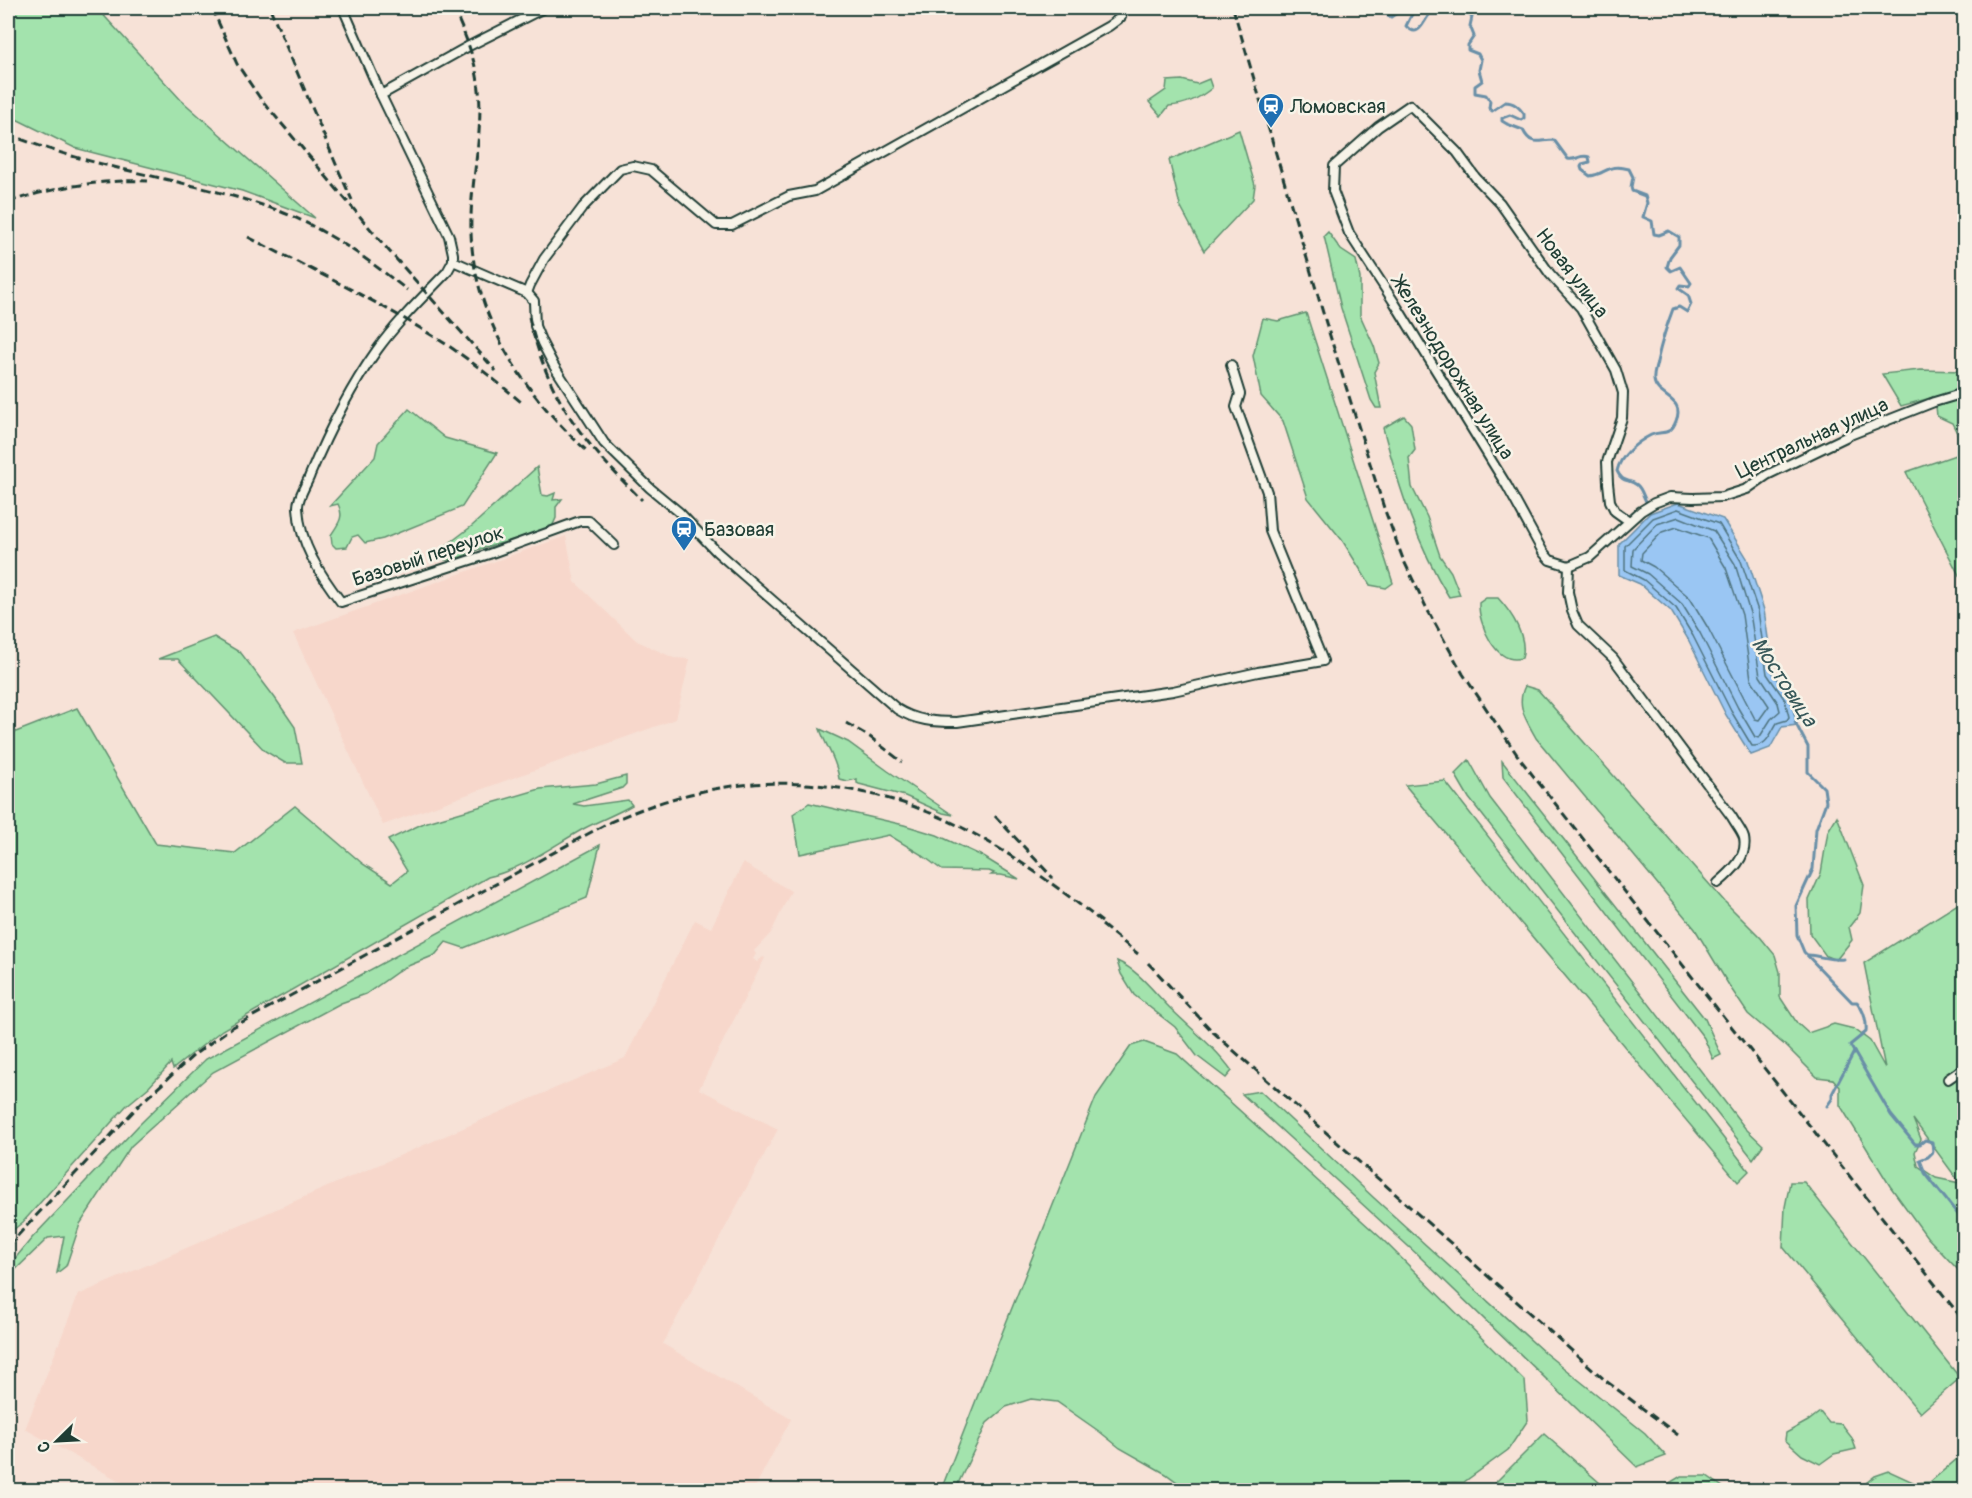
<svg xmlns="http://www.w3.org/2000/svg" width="1972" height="1498" font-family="Pangolin,sans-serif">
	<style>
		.built { fill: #f7d7cb }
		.green { fill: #a3e3ad; stroke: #619070; stroke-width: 1.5; fill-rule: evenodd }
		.water { fill: #9ac6f3; stroke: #698fa7; stroke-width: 1.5 }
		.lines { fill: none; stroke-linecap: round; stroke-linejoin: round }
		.shore { stroke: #507480; stroke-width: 1.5 }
		.stream { stroke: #698fa7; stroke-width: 3 }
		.minor-casing { stroke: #1f3d34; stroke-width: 12 }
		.minor { stroke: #f7f3e8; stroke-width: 8 }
		.rail { stroke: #1f3d34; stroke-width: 3; stroke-dasharray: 9 4.5; stroke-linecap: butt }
		.labels { text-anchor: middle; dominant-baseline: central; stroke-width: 5; stroke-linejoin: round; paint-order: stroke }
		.poi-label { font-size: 20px; fill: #1f3d34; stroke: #f7f3e8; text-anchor: start }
		.street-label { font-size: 20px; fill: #1f3d34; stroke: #f7f3e8 }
		.water-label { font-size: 21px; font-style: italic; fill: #38585a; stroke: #f7f3e8 }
	</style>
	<rect width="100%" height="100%" fill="#f7e2d7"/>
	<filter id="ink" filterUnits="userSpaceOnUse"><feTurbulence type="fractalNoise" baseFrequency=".0167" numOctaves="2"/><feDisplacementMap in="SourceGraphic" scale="12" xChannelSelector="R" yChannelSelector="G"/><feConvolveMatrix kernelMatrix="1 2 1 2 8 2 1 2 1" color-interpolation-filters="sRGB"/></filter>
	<g filter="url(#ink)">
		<g class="built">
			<path d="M566,536L575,582L637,641L674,658L690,659L676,719L383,825L293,633Z"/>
			<path d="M743,863L791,891L771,933L754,951L756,954L753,959L757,962L763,957L765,958L699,1089L778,1129L663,1344L791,1419L754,1489L757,1490H136L25,1429L78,1295L625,1058L695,920L711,928Z"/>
		</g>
		<g class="green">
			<path d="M8,8H97L181,100L315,218L242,191L75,148L8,115Z"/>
			<path d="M1209,79L1212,88C1200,98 1185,105 1169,106L1161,116L1149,102L1166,90L1167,81L1182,80L1197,84Z"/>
			<path d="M1239,130L1255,185L1253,199L1204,251L1180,206L1169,160Z"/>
			<path d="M1328,232L1341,250L1356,260L1360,278V315L1374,346L1379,363L1374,372L1381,408H1376L1371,400L1341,308L1324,236Z"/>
			<path d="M1306,313L1393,583L1386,588L1370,585L1342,540L1308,498L1283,421L1261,396L1253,356L1263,318L1278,321Z"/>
			<path d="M1920,370L1964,371V389L1901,406L1882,374Z"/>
			<path d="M1964,398V447L1952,423L1937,416L1936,406Z"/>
			<path d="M409,409L445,438L497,453L462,507L383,539L365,543L358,535L352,537L347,547L336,548L332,544L331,535C338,524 345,517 338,504L330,506L375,457L378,443Z"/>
			<path d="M1404,416L1411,424L1415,450L1409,458L1412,487L1427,517L1440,556L1451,572L1460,595L1449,597C1417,545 1399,487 1383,428Z"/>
			<path d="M1964,452V585L1906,472Z"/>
			<path d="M537,467L542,495L548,496L555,493L553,500L562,499L556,507V518L552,527C528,535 505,543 480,549C468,552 458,561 445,560L441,551L443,548L472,526Z"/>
			<path d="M1486,598H1498C1512,613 1528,638 1522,658C1496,666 1478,624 1479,603Z"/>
			<path d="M214,637L241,653L275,698L295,727L302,763H285L265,751L178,659H158Z"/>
			<path d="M1525,686L1538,690L1725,902L1761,938L1775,955L1780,972V997L1797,1023L1808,1033L1834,1024L1854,1029L1870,1041L1885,1068L1864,963L1964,900V1276L1927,1237L1890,1186L1840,1105V1087L1833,1079L1817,1077L1787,1047L1748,1014L1730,987L1695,929L1536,738C1527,721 1515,706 1525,686ZM1913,1119L1960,1183L1936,1178L1918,1166L1915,1152L1921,1139Z"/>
			<path d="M77,708L156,844L235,853L295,806L363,864L392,883L407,871L388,840L424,823L540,789L596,784L626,776V784L622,788L573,804L584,806L628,800L632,805C617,814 600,820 585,828C554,845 523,869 488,877L222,1030L173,1069L171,1063L149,1087L126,1106L23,1222L8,1234V1226L12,1218L8,1221V735Z"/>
			<path d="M820,729L848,742L888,771L953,815L943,813L905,796L859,784L857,783V779L848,781L839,779C837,760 826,747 820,729Z"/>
			<path d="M1469,760L1490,798L1745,1128L1763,1145L1753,1159L1469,798L1455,774Z"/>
			<path d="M1502,761L1705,1019L1721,1055L1713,1059L1704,1038L1503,777Z"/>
			<path d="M1445,781L1749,1171L1738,1182L1405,785Z"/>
			<path d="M809,803L904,825L937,835L982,856L1019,879L1001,875H991L994,873L989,871L942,870L922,855L889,835L800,854L793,814Z"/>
			<path d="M1837,816L1864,885L1860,913L1849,927L1852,940L1836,960L1826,956L1810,934L1809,900L1821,873L1828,831Z"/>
			<path d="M600,845L587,898L464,948L446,942L435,955L403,968L366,994L341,1003L213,1072L131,1146L80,1224L66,1266L57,1273L64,1236L48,1238L8,1277V1267L32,1238L138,1126L206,1059Z"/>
			<path d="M1117,961C1138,970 1153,991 1169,1007C1190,1028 1215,1047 1232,1071L1226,1078L1197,1056L1175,1027L1134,995L1121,974Z"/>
			<path d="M1144,1042L1177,1054L1381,1238L1525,1381L1528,1420L1508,1450L1464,1482L1381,1484L1362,1490H1188L1166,1474L1120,1448L1100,1432L1057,1402L1031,1399L1006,1407L987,1423L955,1490H941L1006,1323L1096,1097L1131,1046Z"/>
			<path d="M1260,1091L1374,1198L1545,1353L1645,1433L1666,1456L1637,1467L1420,1257L1242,1094Z"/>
			<path d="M1790,1182H1804L1960,1378L1920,1413L1783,1247L1785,1207Z"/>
			<path d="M1820,1412L1829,1423L1841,1424L1852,1438L1856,1449L1834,1454L1820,1464L1802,1455L1785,1440L1786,1433L1808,1421Z"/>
			<path d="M1544,1434L1608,1490H1488Z"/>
			<path d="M1964,1453V1490H1857L1875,1476L1889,1471L1915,1483L1930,1482Z"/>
			<path d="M1681,1476H1707L1727,1490H1673L1666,1485Z"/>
		</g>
		<path class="water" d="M1678,503L1723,519L1747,558L1764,610L1773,673L1790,697L1797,725L1782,727L1770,748L1751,755L1726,715L1688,639L1671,611L1640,584L1619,575V544L1650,513Z"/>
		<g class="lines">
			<g class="shore">
				<path d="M1678,509L1719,524L1741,561L1758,611L1767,674L1785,700L1789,717L1787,720L1777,723C1770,734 1767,747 1752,746L1731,711L1693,636L1676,608L1644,580L1625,570V546L1653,518Z"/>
				<path d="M1679,517L1714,531L1735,564L1750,613L1760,676L1778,703L1780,711L1771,719L1759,738L1755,737L1738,708L1700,633L1682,604L1648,574L1632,566L1633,549L1657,524Z"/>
				<path d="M1677,527L1708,538L1726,568L1742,615L1751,679L1769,706L1759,720L1755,719L1708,628L1690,598L1654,567L1641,560L1642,553L1662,532Z"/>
			</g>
			<g class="stream">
				<path d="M1388,8V15L1391,17L1404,8"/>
				<path d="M1412,8L1413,12L1406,26C1419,40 1423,21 1430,14H1444L1445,11L1443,8"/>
				<path d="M1461,8L1472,17L1470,26L1474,36L1468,45V50L1478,54L1481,60L1479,70L1482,81L1475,86V93L1486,95L1490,101L1489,108L1492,111L1505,102C1514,102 1519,107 1524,114V118L1521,120L1510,115L1502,118V121L1507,124L1523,130C1531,147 1540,140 1554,140L1568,159C1576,161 1581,154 1589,157L1590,162L1582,164L1581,167L1582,170L1590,176C1607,174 1607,163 1629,169L1633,177L1631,187L1632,191L1645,196L1647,203L1643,217L1652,221L1654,234L1659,235L1669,231L1679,237V245L1670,257L1667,267L1671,271L1680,267L1691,283L1689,286L1680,285L1678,288L1688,295L1691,304L1687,312L1679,307L1673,309C1666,327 1661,344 1657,362C1656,368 1653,374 1654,380C1656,398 1686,397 1676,421C1670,437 1662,430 1651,435C1637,442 1620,456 1617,471C1623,484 1628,478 1637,485C1642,489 1643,497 1647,503"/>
				<path d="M1795,722L1808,747V772L1824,788L1826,802L1816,829L1813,869L1796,906L1797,935L1804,952L1852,1002H1857C1864,1011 1867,1021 1866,1032L1850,1045L1891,1115L1915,1144H1920L1925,1140L1932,1142L1933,1152L1928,1157L1920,1160L1925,1173L1964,1222"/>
				<path d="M1808,955C1822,956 1831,961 1844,959"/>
				<path d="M1827,1106L1832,1099V1094L1854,1052"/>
			</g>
			<g class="minor-casing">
				<g id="minor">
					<path d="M343,8L381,95L449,236L453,254V261L447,272C423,297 397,322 377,350C350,388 328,432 310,475C307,484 297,498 298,508C300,545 320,574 341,602L489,554L580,521H589L614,545"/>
					<path d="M381,95L469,46L544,8"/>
					<path d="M453,261L527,293L534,301L535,326L542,343L554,366L604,443L650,488L679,512L717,552L897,709C916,721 934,722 957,722L1173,691L1258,672L1323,661L1270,531L1267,492L1236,407L1240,394L1231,365"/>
					<path d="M527,293L530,285L544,259L583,207L620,169L633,166L651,170L716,225H732L789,196L815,191L1109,26L1121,17"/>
					<path d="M1629,521L1615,511L1610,501L1608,483L1607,462L1622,418L1623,393L1616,370L1581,308L1550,274L1500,203L1476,178L1457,152L1410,105L1378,127L1334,166L1333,191L1349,233L1394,302L1507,486L1543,552L1550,560L1569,566L1590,557L1641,511L1654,503L1670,497L1693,498L1722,497L1747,489L1767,475L1850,435L1934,402L1964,393"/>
					<path d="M1569,566L1568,592L1572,611L1578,625L1613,658L1732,817C1735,823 1742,831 1744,838C1748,857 1731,872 1718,883"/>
					<path d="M1948,1079L1964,1068"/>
				</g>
			</g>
			<use href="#minor" class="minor"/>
			<g class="rail">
				<path d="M212,8L237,64L260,98L389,251L496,371"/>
				<path d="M270,8L338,169L352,200"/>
				<path d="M453,8C465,34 476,60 479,90C483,133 472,175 471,217C468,310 520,390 587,451"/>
				<path d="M1233,8L1326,323L1384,508L1403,559L1427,609L1463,674L1520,759L1964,1321"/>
				<path d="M8,134C92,169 184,178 271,208C322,226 365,257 407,290"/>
				<path d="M8,202C52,188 101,179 148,181"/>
				<path d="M248,237C310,269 374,299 433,336C464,355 493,378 521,402"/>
				<path d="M529,317C549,401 582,441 642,500"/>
				<path d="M846,723L870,737L902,762"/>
				<path d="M995,816L1053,878"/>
				<path d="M1102,925L1138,954"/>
				<path d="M1148,963L1214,1033L1606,1381L1678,1435"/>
				<path d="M8,1246L140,1104L195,1054L231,1028L608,823C648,805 691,791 734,786C810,776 896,793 963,828C1013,854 1059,888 1102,922"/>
			</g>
		</g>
	</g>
	<defs>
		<g id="station-pin" transform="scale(1.35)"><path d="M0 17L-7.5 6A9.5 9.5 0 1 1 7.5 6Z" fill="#1f6fb2" stroke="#f7f3e8"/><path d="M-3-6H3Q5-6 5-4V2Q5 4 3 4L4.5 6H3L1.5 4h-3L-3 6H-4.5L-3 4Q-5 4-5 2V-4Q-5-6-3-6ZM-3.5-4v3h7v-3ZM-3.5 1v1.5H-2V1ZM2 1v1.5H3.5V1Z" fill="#fff"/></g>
	</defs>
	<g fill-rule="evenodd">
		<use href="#station-pin" x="1271" y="106"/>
		<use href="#station-pin" x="684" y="529"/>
	</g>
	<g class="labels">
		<g class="poi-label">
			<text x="1290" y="106">Ломовская</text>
			<text x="704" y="529">Базовая</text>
		</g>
		<g class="street-label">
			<text transform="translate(1572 273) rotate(53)">Новая улица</text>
			<text transform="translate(1453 368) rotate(58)">Железнодорожная улица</text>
			<text transform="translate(1812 438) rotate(-25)">Центральная улица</text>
			<text transform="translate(428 556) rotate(-18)">Базовый переулок</text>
		</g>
		<g class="water-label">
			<text transform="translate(1784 682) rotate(57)">Мостовица</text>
		</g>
	</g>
	<rect width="1972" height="1498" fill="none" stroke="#f7f3e8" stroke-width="30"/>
	<rect x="15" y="15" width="1942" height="1468" fill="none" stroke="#1f3d34" stroke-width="2" filter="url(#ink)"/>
	<g transform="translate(57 1441) rotate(246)" stroke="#f7f3e8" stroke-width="4.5" paint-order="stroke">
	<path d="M0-4.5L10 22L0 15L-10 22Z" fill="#1f3d34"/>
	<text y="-9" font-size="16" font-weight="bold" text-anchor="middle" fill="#1f3d34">С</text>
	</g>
</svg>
